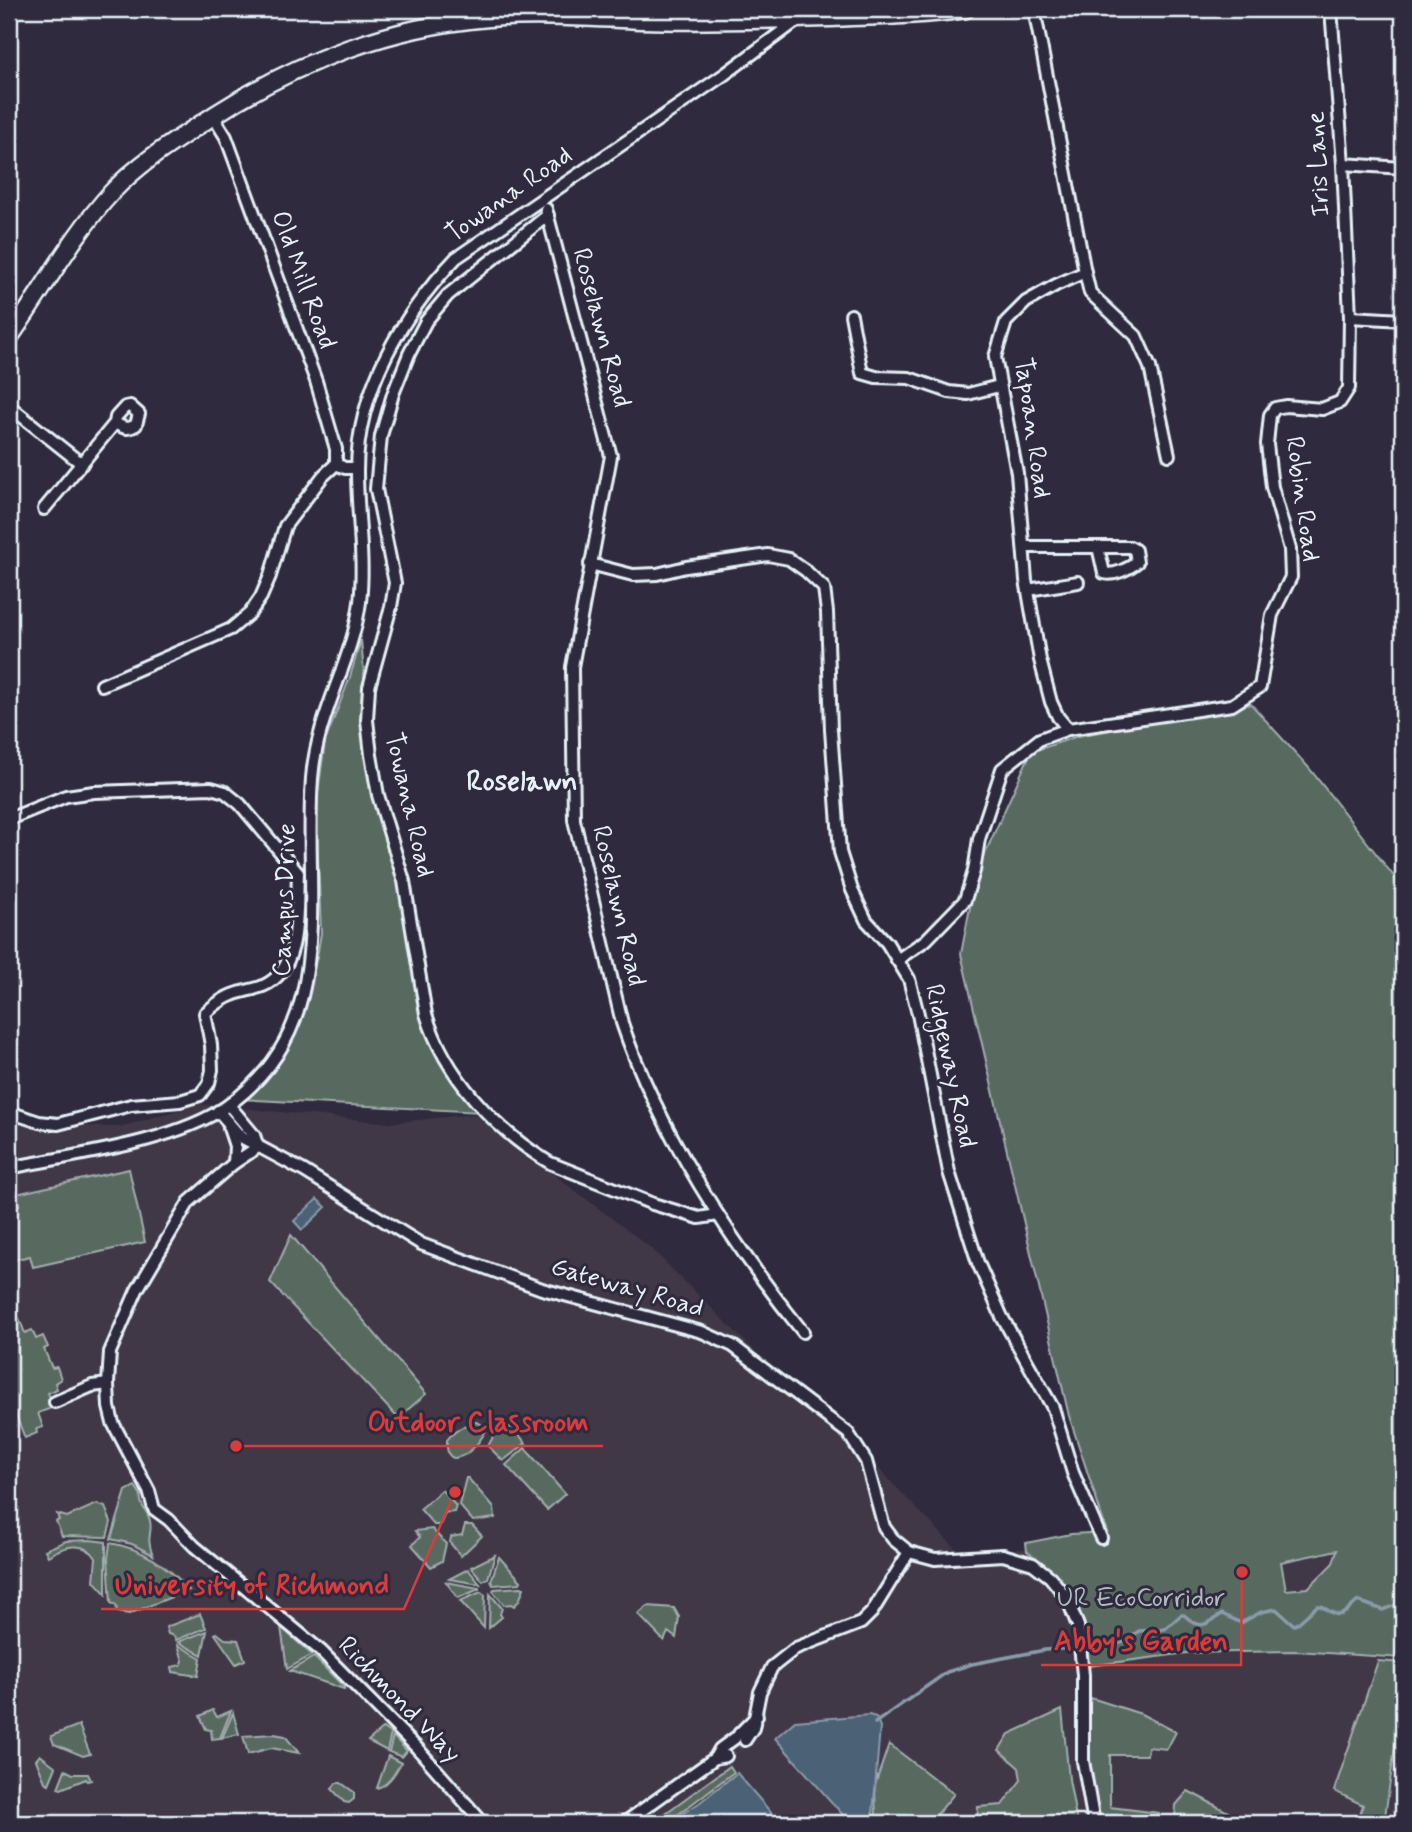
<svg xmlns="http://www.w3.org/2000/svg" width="1412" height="1832" font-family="Mynerve,sans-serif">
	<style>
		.built { fill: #413747 }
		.green { fill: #596a61; stroke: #a0aeac; stroke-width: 2; fill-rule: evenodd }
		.water { fill: #4b6276; stroke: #8a9baa; stroke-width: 2 }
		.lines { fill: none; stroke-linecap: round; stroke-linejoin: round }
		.stream { stroke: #8a9baa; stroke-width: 3.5 }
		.minor-tunnel { stroke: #4b4859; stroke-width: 10; stroke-dasharray: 10 5; stroke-linecap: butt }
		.minor-casing { stroke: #e8f1f8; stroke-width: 16 }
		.secondary-casing { stroke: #e8f1f8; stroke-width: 21 }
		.minor { stroke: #2f2a3d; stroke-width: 10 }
		.secondary { stroke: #2f2a3d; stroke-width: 16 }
		.labels { text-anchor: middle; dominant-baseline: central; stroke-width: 6; stroke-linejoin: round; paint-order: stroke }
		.street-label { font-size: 26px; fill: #e8f1f8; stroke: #2f2a3d }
		.park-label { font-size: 26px; fill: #afbbbc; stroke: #2f2a3d }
		.neighbourhood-label { font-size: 28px; font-weight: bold; fill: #e8f1f8; stroke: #2f2a3d }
		.leader { fill: none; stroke: #d83c3d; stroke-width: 2.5 }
		.callout-dot { fill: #d83c3d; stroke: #2f2a3d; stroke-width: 2.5 }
		.callout-label { font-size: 28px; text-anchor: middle; font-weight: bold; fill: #d83c3d; stroke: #2f2a3d; stroke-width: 6; stroke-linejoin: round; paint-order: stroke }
	</style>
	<rect width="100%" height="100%" fill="#2f2a3d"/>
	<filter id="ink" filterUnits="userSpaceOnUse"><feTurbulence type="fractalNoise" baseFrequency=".0143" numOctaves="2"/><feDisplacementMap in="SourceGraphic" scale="14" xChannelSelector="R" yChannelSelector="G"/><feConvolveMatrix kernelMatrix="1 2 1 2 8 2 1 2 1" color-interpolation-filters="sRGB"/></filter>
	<g filter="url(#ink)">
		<path class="built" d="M201,1104L390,1123L474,1114L651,1248L769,1365L870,1460L957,1550L1028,1549L1403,1525V1823H9V1125L119,1127Z"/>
		<g class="green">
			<path d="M361,640L375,791L397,877L431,1038L480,1112L239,1099L295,1028L317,957L321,933L316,807L325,742L350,677Z"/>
			<path d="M1251,704L1309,768L1403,888V1658L1296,1651L1187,1653L1088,1666C1083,1602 1077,1590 1027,1551L1026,1543L1071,1534L1107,1532L1069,1416L961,954L977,871L1031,752L1078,736ZM1337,1550L1333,1563L1308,1588L1286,1590L1281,1562Z"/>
			<path d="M129,1169L145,1242L33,1267L30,1256L9,1261V1207L19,1205L16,1194Z"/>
			<path d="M291,1235L426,1394L398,1418L270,1282Z"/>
			<path d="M19,1318L25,1333L32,1330L36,1339L43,1336L48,1347L44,1349L52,1368L57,1367L61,1379L55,1383L57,1389L48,1393L54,1407L38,1413L43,1427L36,1429L37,1433L25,1438L9,1398V1321Z"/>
			<path d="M476,1422L487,1427C481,1447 444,1478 447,1440C453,1432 466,1423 476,1422Z"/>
			<path d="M505,1425L513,1428L526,1443L503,1461L488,1446L498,1428Z"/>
			<path d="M525,1448L565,1494L547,1510L506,1465Z"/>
			<path d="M466,1478H468L494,1508L495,1518L473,1521L459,1505Z"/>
			<path d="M135,1486L141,1495C139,1507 148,1510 150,1521C153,1533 145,1537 153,1555L132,1544L111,1539L126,1491Z"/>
			<path d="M442,1490L456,1506L454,1512L445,1513L440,1525H434L420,1509Z"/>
			<path d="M97,1504L105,1507L111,1522L107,1537L62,1536L56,1521L59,1520L57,1514L67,1517Z"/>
			<path d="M465,1525H472L482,1536L461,1556L450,1543L451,1537L462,1535Z"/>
			<path d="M432,1529L446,1544L442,1561L431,1567L412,1545L420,1537L415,1531Z"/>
			<path d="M90,1540L106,1542V1594L94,1581L96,1558C85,1540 63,1546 48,1556L45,1550L66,1541Z"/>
			<path d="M110,1543C141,1548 169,1566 189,1590L129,1614L117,1612L116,1605L111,1603L108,1559Z"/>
			<path d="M495,1555L488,1578L483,1581L471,1567Z"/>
			<path d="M499,1557L521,1581L520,1583L493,1585L491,1581Z"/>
			<path d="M468,1569L480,1584L449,1579Z"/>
			<path d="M446,1582L479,1588V1589L458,1598Z"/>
			<path d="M521,1587L524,1588L519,1601L514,1606L511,1604L504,1605L493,1591L494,1589Z"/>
			<path d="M481,1592L485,1595L484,1628L460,1601Z"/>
			<path d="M490,1594L502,1608L500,1614L502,1617L489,1628Z"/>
			<path d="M648,1606L674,1608L679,1617L676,1638L668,1632L664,1641L638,1614Z"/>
			<path d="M200,1614L206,1628L176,1640L174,1636L168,1634L166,1627Z"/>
			<path d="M281,1627L312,1655L287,1669Z"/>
			<path d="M207,1631L202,1655L178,1642Z"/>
			<path d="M217,1633L225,1639L238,1640L245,1660L236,1664L215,1634Z"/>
			<path d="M178,1645L201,1658L198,1676L173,1672L172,1667L181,1665L183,1661Z"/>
			<path d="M314,1657L344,1687V1689L290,1671Z"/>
			<path d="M1378,1661L1403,1663V1692L1384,1823H1357L1363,1805L1334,1791Z"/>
			<path d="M1091,1698L1141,1714L1176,1732L1167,1749L1148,1747L1147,1755H1110V1807L1159,1813V1823H1098C1090,1783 1082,1739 1091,1698Z"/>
			<path d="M213,1710L217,1717L231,1711L220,1738L212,1739L211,1730L206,1729L200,1716Z"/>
			<path d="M1062,1710L1069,1779L1077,1823H977L978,1807L1002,1805L1021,1780L1019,1768L999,1750L1009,1734Z"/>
			<path d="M233,1713L239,1734L222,1738Z"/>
			<path d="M79,1725L90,1754L83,1756L54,1744L51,1736Z"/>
			<path d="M383,1728L391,1734L387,1751L368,1741Z"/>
			<path d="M274,1734L285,1736L299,1753L271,1748L248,1754L243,1736Z"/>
			<path d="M393,1736L407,1751L402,1757L389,1752Z"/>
			<path d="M889,1744L954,1794L930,1823H876L875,1785Z"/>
			<path d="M40,1755L56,1767L49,1784L45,1782L36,1760Z"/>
			<path d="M388,1756L401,1763C395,1773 388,1786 377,1788Z"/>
			<path d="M730,1766L734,1772L680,1813L663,1823H652Z"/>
			<path d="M65,1770L73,1774H88L91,1780L87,1781L86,1779L61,1789L58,1788Z"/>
			<path d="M336,1783H341L354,1792V1799L349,1803L344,1802L332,1789Z"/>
			<path d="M1188,1791L1245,1821L1259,1823H1186L1187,1819L1175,1817L1176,1805Z"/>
		</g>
		<g class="water">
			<path d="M317,1199L326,1207L302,1230L294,1221Z"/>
			<path d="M869,1715L876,1717L880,1727L873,1813L867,1823H850L775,1738L795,1721Z"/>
			<path d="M737,1773L780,1823H668L699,1803Z"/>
		</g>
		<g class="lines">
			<path class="stream" d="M875,1723L947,1672L972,1664L1045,1650L1110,1646L1124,1642L1139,1631L1165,1629L1181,1615H1184C1202,1631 1205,1625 1222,1614L1241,1623L1261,1612L1276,1609L1294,1625L1297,1624L1317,1606H1321C1341,1620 1341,1616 1358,1601L1383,1610L1403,1602"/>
			<path class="minor-tunnel" d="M726,1756L745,1740"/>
			<g class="minor-casing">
				<g id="minor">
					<path d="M1034,9L1085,272L1056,285L1026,302L1006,322L995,357L1017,473L1026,580L1040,660L1051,702L1058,717L1068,729"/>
					<path d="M213,116L226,137L316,381L336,449V464L345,468H357"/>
					<path d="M1343,164L1403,168"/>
					<path d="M546,209L611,456L572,667L574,820L622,1023C657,1128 733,1246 803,1332"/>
					<path d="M548,215L448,295L426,321L409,354L393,394L381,436L376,489L395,583L391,607L369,687L367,720L371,755L378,795L404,881L426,1014C445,1076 495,1130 550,1163L653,1204L699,1218L718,1215"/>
					<path d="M1085,272L1090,293L1136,336L1150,367L1169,455"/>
					<path d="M851,315L862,373L876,377L909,378L949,392L968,394L999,386"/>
					<path d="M1350,317L1403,320"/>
					<path d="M9,406L82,464"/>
					<path d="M44,509L115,423C123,428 128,430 136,425L139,414L130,406L125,407L116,417L115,423"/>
					<path d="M1024,547H1130L1135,550L1137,562C1129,569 1113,576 1104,573L1098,547"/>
					<path d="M590,564L633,575L657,574L686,567L768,555L789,559L806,571L824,588L827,612L831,730L840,852L852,890L866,920L887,943L909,979L918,1014L949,1172L978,1263L1002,1317L1053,1408L1073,1473L1101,1538"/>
					<path d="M1028,590L1078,582"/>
					<path d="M102,685L231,629L250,613L261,597L270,576L285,526L323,476L336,464"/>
					<path d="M9,819L66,796L94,792L211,788L225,792L240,804L298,873C296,909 303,969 263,986C253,990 242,991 232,995C221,999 214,1006 205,1013L211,1045L212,1070L209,1083L200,1095L180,1101L131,1105L58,1124L39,1122L9,1112"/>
					<path d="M897,960L926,940L965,900L974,871L979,839L1002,769L1040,739L1068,729L1232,705L1260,687L1272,615L1291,577L1290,549L1272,487L1267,444L1270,415L1275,408L1286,406L1322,409L1340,402L1349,388L1350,317L1343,164L1331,9"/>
					<path d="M229,1105L254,1135L258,1147"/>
					<path d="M218,1111L241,1137L304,1171L421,1244L542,1289L702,1332L733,1346L848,1433L866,1461L884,1527L893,1539L909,1552L935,1559L1003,1555L1033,1564L1050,1577L1067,1598L1078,1626L1083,1675V1761L1094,1823"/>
					<path d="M229,1128L235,1146L234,1163"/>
					<path d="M258,1147L234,1163L189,1202L137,1290L110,1352L108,1384L109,1407L113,1423L149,1491L154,1509L169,1520L194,1546L321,1651L418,1749L483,1823"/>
					<path d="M9,1168C73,1155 174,1143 227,1106C341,1026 303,894 312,778C317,713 352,664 360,602C365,559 357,515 357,471C357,390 402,315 456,258L725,74L799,19"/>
					<path d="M55,1402L92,1386L108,1384"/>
					<path d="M739,1734L757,1716"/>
					<path d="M745,1740L753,1728L760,1692L772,1667L796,1648L861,1623L872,1612L909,1552"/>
					<path d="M715,1758L720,1749L735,1738"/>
					<path d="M624,1823L715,1758L726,1756"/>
				</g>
			</g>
			<g class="secondary-casing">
				<path id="secondary" d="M9,338C43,290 72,236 112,192C142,160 180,138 216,114C298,61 392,26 489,18C540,14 590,18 641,20C704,22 767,20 831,18C876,16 921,16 966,9"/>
			</g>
			<use href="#minor" class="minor"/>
			<use href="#secondary" class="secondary"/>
		</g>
	</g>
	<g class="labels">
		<g class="street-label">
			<text transform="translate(1319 164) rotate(-93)">Iris Lane</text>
			<text transform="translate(509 195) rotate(-35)">Towana Road</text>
			<text transform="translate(303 280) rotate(70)">Old Mill Road</text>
			<text transform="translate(601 328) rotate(75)">Roselawn Road</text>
			<text transform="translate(1032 428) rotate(82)">Tapoan Road</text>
			<text transform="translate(1302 499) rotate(82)">Robin Road</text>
			<text transform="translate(409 805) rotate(77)">Towana Road</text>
			<text transform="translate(285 900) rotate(-88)">Campus Drive</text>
			<text transform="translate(618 906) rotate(77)">Roselawn Road</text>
			<text transform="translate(950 1066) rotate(78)">Ridgeway Road</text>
			<text transform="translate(627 1288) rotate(16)">Gateway Road</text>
			<text transform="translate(399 1700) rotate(46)">Richmond Way</text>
		</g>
		<g class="park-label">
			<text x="1141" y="1599">UR EcoCorridor</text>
		</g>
		<g class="neighbourhood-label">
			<text x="522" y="782">Roselawn</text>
		</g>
	</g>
	<path class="leader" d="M236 1446L354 1446H603M455 1492L404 1609H101M1242 1572L1241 1665H1041"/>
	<g class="callout-dot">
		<circle cx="236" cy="1446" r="7"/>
		<circle cx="455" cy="1492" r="7"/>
		<circle cx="1242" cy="1572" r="7"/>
	</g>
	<g class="callout-label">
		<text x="478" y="1431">Outdoor Classroom</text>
		<text x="252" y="1594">University of Richmond</text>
		<text x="1141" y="1650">Abby's Garden</text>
	</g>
	<rect width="1412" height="1832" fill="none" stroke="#2f2a3d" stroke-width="35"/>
	<rect x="18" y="18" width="1377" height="1797" fill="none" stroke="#e8f1f8" stroke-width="2.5" filter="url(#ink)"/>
</svg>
